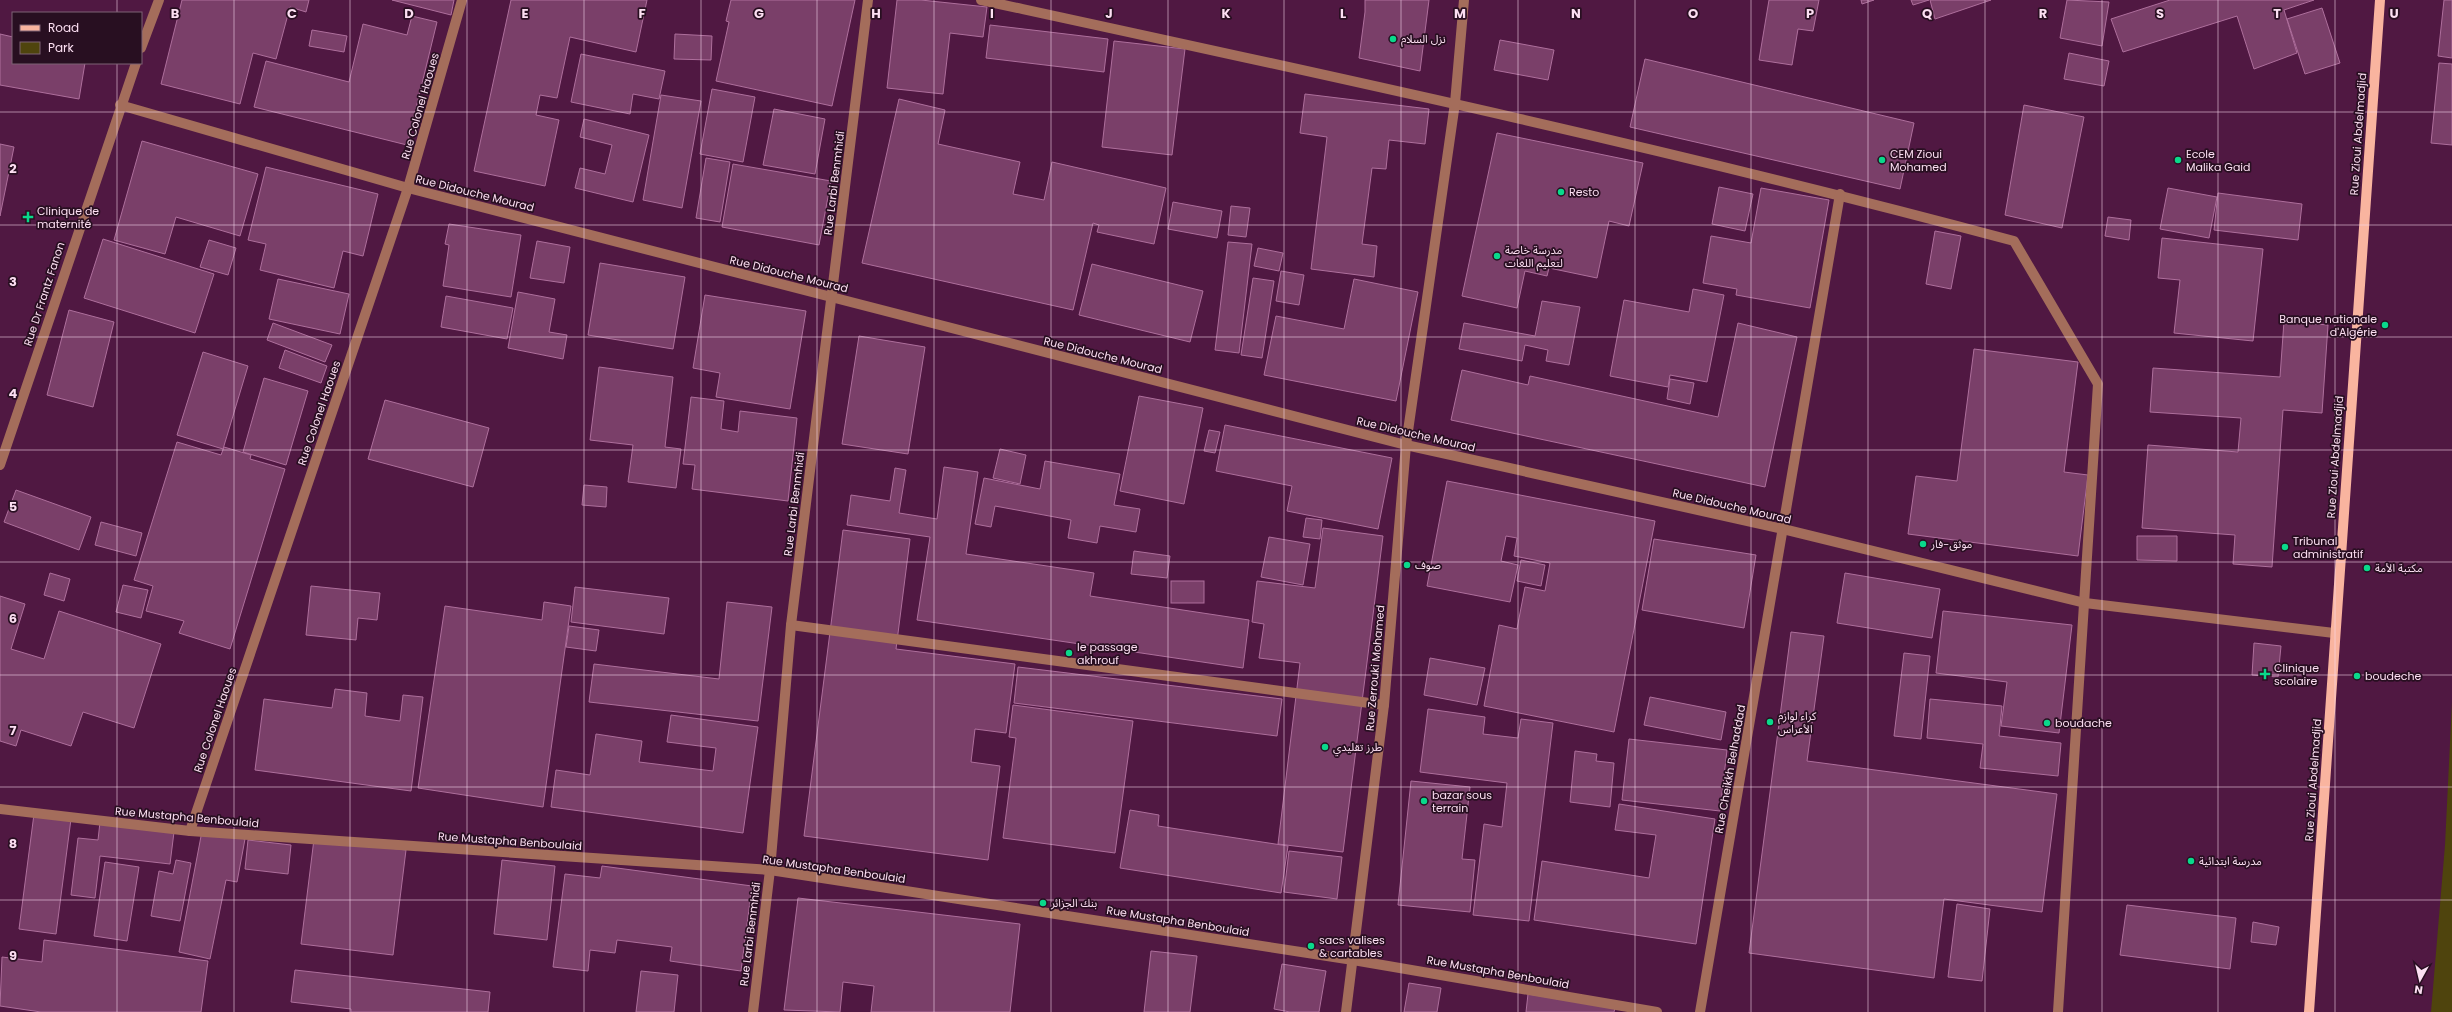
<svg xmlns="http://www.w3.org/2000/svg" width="2452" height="1012" font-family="Poppins,'Noto Sans Arabic',sans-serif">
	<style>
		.green { fill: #4f440d }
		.building { fill: #7a3f69; stroke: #ae6f9c }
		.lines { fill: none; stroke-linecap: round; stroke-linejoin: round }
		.minor { stroke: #a46d5b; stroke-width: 10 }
		.major { stroke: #f9b49f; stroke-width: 10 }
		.grid { fill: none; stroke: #fcdff2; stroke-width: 1; stroke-opacity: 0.55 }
		.poi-dot { fill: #09d98b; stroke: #280f21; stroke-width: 1.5 }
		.labels { text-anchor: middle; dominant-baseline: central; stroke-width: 3.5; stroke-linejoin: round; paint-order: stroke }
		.poi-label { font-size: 11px; fill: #fcdff2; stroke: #280f21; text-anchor: start }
		.street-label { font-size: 11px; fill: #fcdff2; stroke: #280f21 }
		.grid-label { font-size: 13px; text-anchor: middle; font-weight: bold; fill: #fcdff2; stroke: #280f21; stroke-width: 3.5; stroke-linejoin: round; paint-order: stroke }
	</style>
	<rect width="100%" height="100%" fill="#501842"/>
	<path class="green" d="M2452,702V1012H2431L2445,845Z"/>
	<g class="building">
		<path d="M182,0H309L306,12L290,7L276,59L253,53L240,104L161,84Z"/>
		<path d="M392,0H454L451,15Z"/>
		<path d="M511,0H647L636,52L570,37L557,98L540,95L536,115L559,120L545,186L474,171Z"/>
		<path d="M731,0H855L832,106L716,81L729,22L726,21Z"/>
		<path d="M897,0H921L987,7L983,37L950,33L943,94L887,88Z"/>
		<path d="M1365,0H1429L1420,71L1359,58L1365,12Z"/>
		<path d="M1769,0H1819L1813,31L1798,29L1792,65L1759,60Z"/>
		<path d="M1861,0H1874L1862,4Z"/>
		<path d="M1911,0H1929L1913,5Z"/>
		<path d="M1930,0H1991L1935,19Z"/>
		<path d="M2067,0L2109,2L2102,46L2060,38Z"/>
		<path d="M2170,0H2314L2284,10L2297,53L2254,69L2237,16L2123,52L2111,19Z"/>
		<path d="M2444,0H2452V58L2438,56Z"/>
		<path d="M2322,8L2340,63L2305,74L2287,19Z"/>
		<path d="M412,16L437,22L407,145L254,107L266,61L349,82L363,24L407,35Z"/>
		<path d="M990,25L1108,39L1104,72L986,58Z"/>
		<path d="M312,30L347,36L344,52L309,46Z"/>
		<path d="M0,34L13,37V63H85L79,99L0,85Z"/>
		<path d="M675,34L712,36L711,60L674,59Z"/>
		<path d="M1500,40L1554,50L1548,80L1494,70Z"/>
		<path d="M1114,41L1185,49L1172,155L1102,147Z"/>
		<path d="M2069,53L2109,61L2104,86L2064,79Z"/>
		<path d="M581,54L665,71L659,99L633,94L630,114L571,102Z"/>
		<path d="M1645,59L1914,123L1900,189L1630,127Z"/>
		<path d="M2439,63L2452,64V145L2431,143Z"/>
		<path d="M712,89L755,97L743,162L700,154Z"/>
		<path d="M1305,94L1429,109L1425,144L1389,140L1386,169L1372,168L1362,244L1377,246L1374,277L1311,269L1327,137L1300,133Z"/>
		<path d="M661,95L701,101L682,208L643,200Z"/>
		<path d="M899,99L945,110L938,144L1020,162L1013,194L1044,200L1052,162L1166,188L1154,244L1097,232L1099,225L1093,223L1073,310L862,263Z"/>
		<path d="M2024,105L2084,117L2062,228L2005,215Z"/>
		<path d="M774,109L825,119L815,174L763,165Z"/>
		<path d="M584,119L649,135L633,202L575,188L580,168L605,174L612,145L580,137Z"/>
		<path d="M1497,133L1643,163L1629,226L1609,221L1597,278L1549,268L1547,276L1525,271L1517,308L1462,296Z"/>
		<path d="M142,141L258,174L240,236L176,217L165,254L114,240Z"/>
		<path d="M0,144L14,147L0,216Z"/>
		<path d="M706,158L730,162L720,222L696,218Z"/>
		<path d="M733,164L831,181L819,245L722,227Z"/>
		<path d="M266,167L378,194L363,256L343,251L334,288L260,270L266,244L248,240Z"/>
		<path d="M1719,187L1753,194L1745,231L1712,224Z"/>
		<path d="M1761,188L1829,200L1810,308L1736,295L1737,289L1703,283L1711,236L1751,243Z"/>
		<path d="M2168,188L2217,197L2209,238L2160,229Z"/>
		<path d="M2218,193L2302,204L2298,240L2214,230Z"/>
		<path d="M1173,202L1222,211L1217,238L1168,229Z"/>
		<path d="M1231,206L1250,208L1246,237L1228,235Z"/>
		<path d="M2108,217L2131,220L2129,240L2105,236Z"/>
		<path d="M449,224L521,235L511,297L443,286L449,245L445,244Z"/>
		<path d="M1935,231L1961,236L1951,289L1926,284Z"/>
		<path d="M2162,238L2263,249L2253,341L2174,333L2180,280L2158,278Z"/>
		<path d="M103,239L214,274L195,333L84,298Z"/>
		<path d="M209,240L236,248L228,275L200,267Z"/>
		<path d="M537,241L570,247L564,283L530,278Z"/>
		<path d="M1228,242L1252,244L1239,353L1215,350Z"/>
		<path d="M1258,248L1283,253L1279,271L1254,266Z"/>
		<path d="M600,263L685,277L673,349L588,335Z"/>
		<path d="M1092,264L1203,291L1190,342L1079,315Z"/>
		<path d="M1281,271L1304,275L1299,305L1276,301Z"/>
		<path d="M1253,278L1274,281L1262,358L1241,355Z"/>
		<path d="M278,279L349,294L340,334L269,319Z"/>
		<path d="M1354,279L1418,292L1396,401L1264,375L1276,316L1344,329Z"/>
		<path d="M1693,289L1724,295L1707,382L1670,375L1668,387L1610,376L1624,300L1689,312Z"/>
		<path d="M518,292L555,299L549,332L567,335L563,359L508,348Z"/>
		<path d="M705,295L806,311L790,409L716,397L720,373L693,368Z"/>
		<path d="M446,296L513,308L507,339L441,327Z"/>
		<path d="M1542,301L1580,307L1569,365L1546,361L1548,350L1525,345L1522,361L1459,349L1464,323L1535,336Z"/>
		<path d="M69,310L114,322L93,407L47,395Z"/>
		<path d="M2284,321L2328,325L2322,413L2283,410L2272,567L2233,564L2235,535L2142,528L2148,445L2238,452L2241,418L2150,412L2153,368L2280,377Z"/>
		<path d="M273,323L332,345L325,362L267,340Z"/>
		<path d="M1738,323L1797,337L1765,487L1451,420L1462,370L1528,385L1530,376L1718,417Z"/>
		<path d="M859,336L925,347L908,454L842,444Z"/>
		<path d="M1974,349L2078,362L2064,472L2088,475L2078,556L1908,534L1916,476L1957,481Z"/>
		<path d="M285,350L327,366L321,383L279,368Z"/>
		<path d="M203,352L248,366L223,449L177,435Z"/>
		<path d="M599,367L673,377L665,447L681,449L676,488L628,482L633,445L590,440Z"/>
		<path d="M264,378L308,391L286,465L243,452Z"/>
		<path d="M1670,379L1694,383L1690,404L1667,399Z"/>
		<path d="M1139,396L1203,408L1184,504L1120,491Z"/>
		<path d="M691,397L724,401L721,429L738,432L740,411L797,418L788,501L692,489L695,465L683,464Z"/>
		<path d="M385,400L489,428L473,487L368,459Z"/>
		<path d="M1225,425L1392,458L1378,529L1287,511L1292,486L1216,471Z"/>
		<path d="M1209,430L1220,432L1215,453L1204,451Z"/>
		<path d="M177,442L221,455L224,447L251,455L250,459L285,469L230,649L179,633L184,621L146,611L153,586L134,580Z"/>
		<path d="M1000,449L1026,455L1020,484L993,478Z"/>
		<path d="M1045,461L1120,474L1114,505L1140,509L1136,532L1100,526L1097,543L1068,538L1071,520L995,506L991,527L975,524L984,478L1040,489Z"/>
		<path d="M944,467L978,472L966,554L1094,573L1090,596L1249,620L1243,668L917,620L930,537L847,525L851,495L890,501L895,468L906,470L899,513L937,519Z"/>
		<path d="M1447,481L1655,521L1614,732L1484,706L1499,625L1517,629L1525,587L1545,591L1550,563L1514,556L1517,538L1506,536L1501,561L1518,565L1510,602L1427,586Z"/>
		<path d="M584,485L607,487L606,507L582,505Z"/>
		<path d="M16,490L91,517L79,550L4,522Z"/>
		<path d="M1306,518L1322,520L1320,539L1303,537Z"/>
		<path d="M101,522L142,533L136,556L95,545Z"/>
		<path d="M1323,528L1383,536L1343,852L1278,844L1300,663L1259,658L1264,624L1252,622L1257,581L1315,588Z"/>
		<path d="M843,530L910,539L896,649L1015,664L1006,733L975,729L971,762L1000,766L988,860L804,836Z"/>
		<path d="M2137,536H2177V561L2137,560Z"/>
		<path d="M1269,537L1310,544L1303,585L1261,577Z"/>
		<path d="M1654,539L1756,555L1744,628L1642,610Z"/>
		<path d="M1134,551L1170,556L1167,578L1131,574Z"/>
		<path d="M1521,560L1545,565L1541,586L1517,581Z"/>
		<path d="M50,573L70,579L64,601L44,595Z"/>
		<path d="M1845,573L1940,589L1932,638L1837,623Z"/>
		<rect x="1171" y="581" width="33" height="22"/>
		<path d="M123,585L148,590L141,618L116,612Z"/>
		<path d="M311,586L380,593L377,620L358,618L356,640L306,635Z"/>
		<path d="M575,587L669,598L664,634L571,622Z"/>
		<path d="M0,596L25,604L11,649L44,659L59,611L161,644L134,728L83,712L71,746L21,730L16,746L0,741Z"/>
		<path d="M544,602L571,606L543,807L418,788L445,606L542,620Z"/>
		<path d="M727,602L772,607L758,721L589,702L594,664L719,679Z"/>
		<path d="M1943,611L2072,625L2059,733L2001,726L2007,682L1936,673Z"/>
		<path d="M569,626L599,630L596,651L566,647Z"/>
		<path d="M1791,632L1824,636L1807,761L2057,794L2042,912L1944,899L1934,978L1749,953Z"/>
		<path d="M2254,643L2281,646L2278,677L2252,675Z"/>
		<path d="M1904,653L1930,656L1921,739L1894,736Z"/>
		<path d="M1430,658L1485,668L1477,705L1424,695Z"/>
		<path d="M1018,667L1282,699L1277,736L1014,703Z"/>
		<path d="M335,689L367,693L365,716L400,721L403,695L423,697L411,791L255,770L264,699L332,708Z"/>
		<path d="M1650,697L1726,712L1721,740L1644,725Z"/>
		<path d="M1930,699L2002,706L1999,736L2061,743L2058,776L1980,768L1983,744L1927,738Z"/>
		<path d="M1013,705L1133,721L1115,853L1003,838L1016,738L1009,737Z"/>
		<path d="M1428,709L1485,717L1483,734L1518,738L1521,719L1553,723L1529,921L1473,915L1484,824L1502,827L1507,783L1420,772Z"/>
		<path d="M671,715L758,727L743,833L551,807L556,770L590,775L596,734L642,741L639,762L713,771L716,748L667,742Z"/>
		<path d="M1629,739L1727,750L1720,811L1622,800Z"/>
		<path d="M1575,751L1597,754L1596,761L1614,763L1610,807L1570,802Z"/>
		<path d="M1411,781L1470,787L1462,859L1475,860L1470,912L1398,905Z"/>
		<path d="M1619,804L1715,819L1696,944L1534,920L1542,861L1649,878L1656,835L1615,830Z"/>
		<path d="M1130,810L1159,815L1158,826L1288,846L1281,893L1120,868Z"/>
		<path d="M34,814L71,819L56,934L19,929Z"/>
		<path d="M100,822L174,832L170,864L100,856L95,898L71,895L78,838L98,840Z"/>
		<path d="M202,831L245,839L237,882L226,880L210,959L179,952Z"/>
		<path d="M314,839L406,850L393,955L301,944Z"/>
		<path d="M248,840L291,845L288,874L245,869Z"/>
		<path d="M1289,851L1342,857L1337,899L1284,892Z"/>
		<path d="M176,860L191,863L180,921L151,916L159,871L173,874Z"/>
		<path d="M502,860L555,866L547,940L494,934Z"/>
		<path d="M105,862L139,867L127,941L94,936Z"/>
		<path d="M602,866L752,886L741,971L670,961L672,947L617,940L615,953L590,950L588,971L553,967L565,874L600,878Z"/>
		<path d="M798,898L1020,924L1010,1012H871L874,986L843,982L840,1012L784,1010Z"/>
		<path d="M1957,904L1990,909L1982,981L1948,977Z"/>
		<path d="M2127,905L2236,918L2230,969L2120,955Z"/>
		<path d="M2253,922L2279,927L2276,945L2251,942Z"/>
		<path d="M44,940L208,961L201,1012H41L0,1006L2,957L42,962Z"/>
		<path d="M1151,951L1197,956L1190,1012H1144Z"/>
		<path d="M1282,964L1326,971L1319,1012H1290L1274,1009Z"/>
		<path d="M295,970L490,992L488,1012H351V1009L291,1002Z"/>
		<path d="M641,971L678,975L674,1012H636Z"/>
		<path d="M1409,983L1441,988L1437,1012H1404Z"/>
		<path d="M1528,994L1615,1008L1614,1012H1526Z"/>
	</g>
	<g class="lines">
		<g class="minor">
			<path d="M981,0C1327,75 1672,149 2014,241L2098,384L2058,1012"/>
			<path d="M141,48L159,0"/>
			<path d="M120,105L408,188L1406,445L1783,529L2085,603L2334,633"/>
			<path d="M0,465L136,63"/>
			<path d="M791,625L1384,705"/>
			<path d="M0,809L190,831L770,870L1353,960L1657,1012"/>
			<path d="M190,831L408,188L462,0"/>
			<path d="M753,1012L770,870L791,625L868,0"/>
			<path d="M1346,1012L1384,705L1406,445L1455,103L1464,0"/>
			<path d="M1700,1012L1840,194"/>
		</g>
		<path class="major" d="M2309,1012L2380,0"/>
	</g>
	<path class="grid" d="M117,0V13M234,0V1012M350,0V1012M467,0V1012M584,0V1012M701,0V1012M817,0V1012M934,0V1012M1051,0V1012M1168,0V1012M1284,0V1012M1401,0V1012M1518,0V1012M1635,0V1012M1751,0V1012M1868,0V1012M1985,0V1012M2102,0V1012M2218,0V1012M2335,0V1012M117,63V1012M0,112H2452M0,225H2452M0,337H2452M0,450H2452M0,562H2452M0,675H2452M0,787H2452M0,900H2452"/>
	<g class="poi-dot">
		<circle cx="1393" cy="39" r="4"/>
		<circle cx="1882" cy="160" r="4"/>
		<circle cx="2178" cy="160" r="4"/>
		<circle cx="1561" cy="192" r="4"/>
		<path d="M26 211h4v4h4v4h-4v4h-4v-4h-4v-4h4z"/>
		<circle cx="1497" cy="256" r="4"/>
		<circle cx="2385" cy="325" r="4"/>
		<circle cx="1923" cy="544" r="4"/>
		<circle cx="2285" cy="547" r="4"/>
		<circle cx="1407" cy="565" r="4"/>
		<circle cx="2367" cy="568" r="4"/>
		<circle cx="1069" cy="653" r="4"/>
		<path d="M2263 668h4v4h4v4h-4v4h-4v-4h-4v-4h4z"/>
		<circle cx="2357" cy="676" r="4"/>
		<circle cx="1770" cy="722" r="4"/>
		<circle cx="2047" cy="723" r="4"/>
		<circle cx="1325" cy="747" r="4"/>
		<circle cx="1424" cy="801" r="4"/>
		<circle cx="2191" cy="861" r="4"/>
		<circle cx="1043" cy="903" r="4"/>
		<circle cx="1311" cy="946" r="4"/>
	</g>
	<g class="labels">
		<g class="poi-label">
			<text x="1401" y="39">نزل السلام</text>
			<text x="1890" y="154">CEM Zioui<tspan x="1890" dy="13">Mohamed</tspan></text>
			<text x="2186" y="154">Ecole<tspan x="2186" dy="13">Malika Gaid</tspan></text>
			<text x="1569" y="192">Resto</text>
			<text x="37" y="211">Clinique de<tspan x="37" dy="13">maternité</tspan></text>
			<text x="1505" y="250">مدرسة خاصة<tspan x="1505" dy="13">لتعليم اللغات</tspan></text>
			<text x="2377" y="319" text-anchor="end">Banque nationale<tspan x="2377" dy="13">d'Algérie</tspan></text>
			<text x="2293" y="541">Tribunal<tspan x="2293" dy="13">administratif</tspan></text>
			<text x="1931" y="544">موثق-فار</text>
			<text x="1415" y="565">صوف</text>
			<text x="2375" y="568">مكتبة الأمة</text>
			<text x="1077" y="647">le passage<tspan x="1077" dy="13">akhrouf</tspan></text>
			<text x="2274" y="668">Clinique<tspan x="2274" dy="13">scolaire</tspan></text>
			<text x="2365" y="676">boudeche</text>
			<text x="1778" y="716">كراء لوازم<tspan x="1778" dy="13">الأعراس</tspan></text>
			<text x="2055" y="723">boudache</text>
			<text x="1333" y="747">طرز تقليدي</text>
			<text x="1432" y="795">bazar sous<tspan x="1432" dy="13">terrain</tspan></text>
			<text x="2199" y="861">مدرسة ابتدائية</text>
			<text x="1051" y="903">بنك الجزائر</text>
			<text x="1319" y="940">sacs valises<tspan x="1319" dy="13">&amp; cartables</tspan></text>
		</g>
		<g class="street-label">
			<text transform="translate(420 106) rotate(-74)">Rue Colonel Haoues</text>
			<text transform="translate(2358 134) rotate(-86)">Rue Zioui Abdelmadjid</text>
			<text transform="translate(834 183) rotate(-83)">Rue Larbi Benmhidi</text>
			<text transform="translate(475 193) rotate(14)">Rue Didouche Mourad</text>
			<text transform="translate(789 274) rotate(14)">Rue Didouche Mourad</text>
			<text transform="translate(44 294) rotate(-72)">Rue Dr Frantz Fanon</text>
			<text transform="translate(1103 355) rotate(14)">Rue Didouche Mourad</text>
			<text transform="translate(319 413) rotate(-71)">Rue Colonel Haoues</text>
			<text transform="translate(1416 434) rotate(13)">Rue Didouche Mourad</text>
			<text transform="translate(2335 457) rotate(-86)">Rue Zioui Abdelmadjid</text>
			<text transform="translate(794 504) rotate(-83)">Rue Larbi Benmhidi</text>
			<text transform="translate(1732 506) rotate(13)">Rue Didouche Mourad</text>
			<text transform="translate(1375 668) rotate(-85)">Rue Zerrouki Mohamed</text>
			<text transform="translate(215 720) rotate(-71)">Rue Colonel Haoues</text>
			<text transform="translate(1730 769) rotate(-80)">Rue Cheikkh Belhaddad</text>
			<text transform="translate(2313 780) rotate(-86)">Rue Zioui Abdelmadjid</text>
			<text transform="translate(187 817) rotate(5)">Rue Mustapha Benboulaid</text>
			<text transform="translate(510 841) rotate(4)">Rue Mustapha Benboulaid</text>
			<text transform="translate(834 869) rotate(8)">Rue Mustapha Benboulaid</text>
			<text transform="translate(1178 921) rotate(9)">Rue Mustapha Benboulaid</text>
			<text transform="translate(750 934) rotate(-83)">Rue Larbi Benmhidi</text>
			<text transform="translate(1498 972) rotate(10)">Rue Mustapha Benboulaid</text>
		</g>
	</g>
	<g class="grid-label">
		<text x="175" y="18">B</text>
		<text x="292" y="18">C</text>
		<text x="409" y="18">D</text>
		<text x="525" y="18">E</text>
		<text x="642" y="18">F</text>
		<text x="759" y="18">G</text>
		<text x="876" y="18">H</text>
		<text x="992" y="18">I</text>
		<text x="1109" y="18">J</text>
		<text x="1226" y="18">K</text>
		<text x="1343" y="18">L</text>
		<text x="1460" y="18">M</text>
		<text x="1576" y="18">N</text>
		<text x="1693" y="18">O</text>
		<text x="1810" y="18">P</text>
		<text x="1927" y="18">Q</text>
		<text x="2043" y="18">R</text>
		<text x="2160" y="18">S</text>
		<text x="2277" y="18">T</text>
		<text x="2394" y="18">U</text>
		<text x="13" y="173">2</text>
		<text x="13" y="286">3</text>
		<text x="13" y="398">4</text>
		<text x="13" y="511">5</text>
		<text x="13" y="623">6</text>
		<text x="13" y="735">7</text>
		<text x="13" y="848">8</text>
		<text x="13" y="960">9</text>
	</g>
	<rect x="12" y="12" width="130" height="52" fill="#280f21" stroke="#7d6275"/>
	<rect x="20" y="25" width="20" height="6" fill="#f9b49f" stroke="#7d6275"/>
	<text x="48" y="32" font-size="12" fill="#fcdff2">Road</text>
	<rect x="20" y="42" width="20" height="12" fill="#4f440d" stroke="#7d6275"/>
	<text x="48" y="52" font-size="12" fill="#fcdff2">Park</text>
	<g transform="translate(2420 980) rotate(188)" stroke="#280f21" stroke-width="3" paint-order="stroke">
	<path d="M0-3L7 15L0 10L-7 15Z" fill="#fcdff2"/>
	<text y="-6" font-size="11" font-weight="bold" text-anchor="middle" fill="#fcdff2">N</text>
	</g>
</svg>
